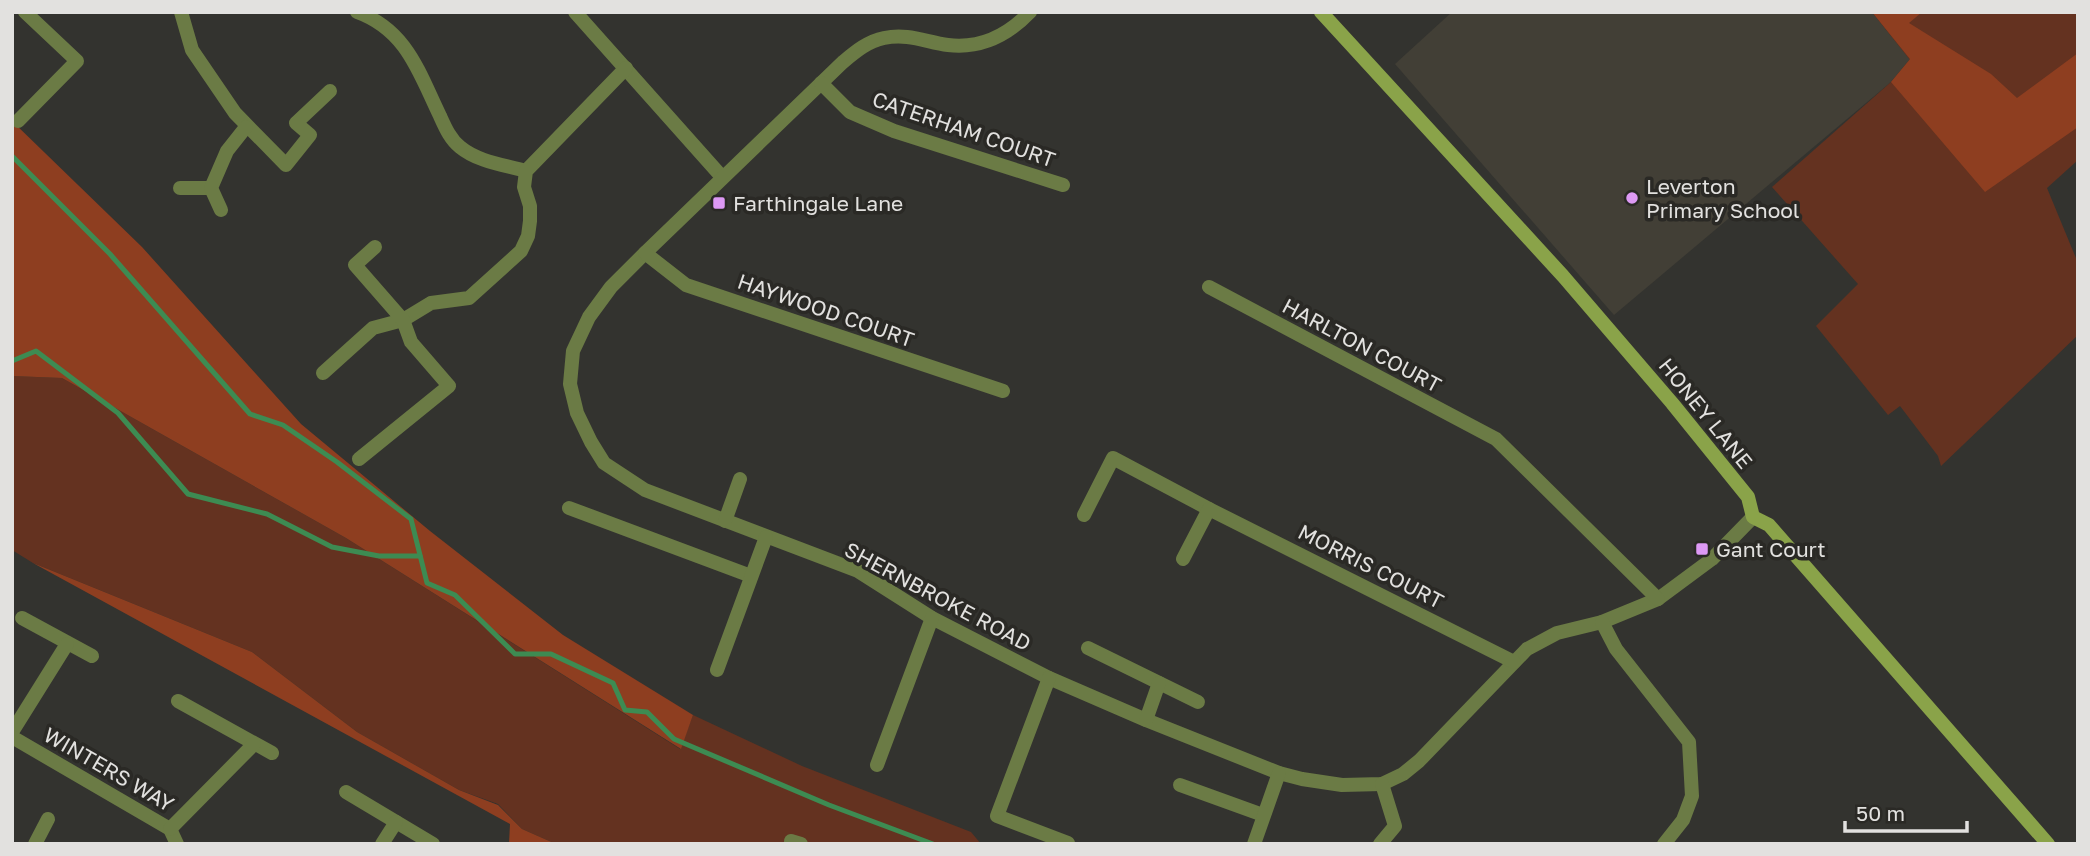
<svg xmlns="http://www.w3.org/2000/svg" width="2090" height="856" font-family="'Golos Text',sans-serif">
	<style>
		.built { fill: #423f36 }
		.green { fill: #643220 }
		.forest { fill: #8e3e20 }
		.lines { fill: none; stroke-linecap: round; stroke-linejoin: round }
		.stream { stroke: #3d8b52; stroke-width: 5 }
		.street { stroke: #6b7b45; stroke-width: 14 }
		.secondary { stroke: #8aa349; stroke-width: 14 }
		.poi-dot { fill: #dd99f4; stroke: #2a2925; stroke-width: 2.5 }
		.labels { text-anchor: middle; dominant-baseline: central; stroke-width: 7; stroke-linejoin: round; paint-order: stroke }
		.street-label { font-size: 21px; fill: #e2e1df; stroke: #2a2925 }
		.poi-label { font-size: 21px; fill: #e2e1df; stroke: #2a2925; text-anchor: start }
	</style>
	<rect width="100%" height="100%" fill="#33332f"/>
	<path class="built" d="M1452,12H1872L1910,59L1891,82L1614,315L1395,64Z"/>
	<g class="green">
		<path d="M1872,12H2078V160L2047,188L2078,263V335L1941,466L1938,456L1900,406L1888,415L1816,326L1858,284L1772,187L1891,82L1910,60Z"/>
		<path d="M12,376L62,378L346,538L680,749L693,715L802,766L971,832L981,844H556L522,829L498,804L459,790L357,732L252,652L33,563L12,550Z"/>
	</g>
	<g class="forest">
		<path d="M1872,12H1922L1909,23L1991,74L2017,98L2078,53V127L1985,192L1891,82L1910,59Z"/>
		<path d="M12,121L142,247L301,424L430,531L563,635L693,715L681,749L346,538L62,378L12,376Z"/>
		<path d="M33,563L252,652L357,732L459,790L498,805L522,829L556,844H509L510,824Z"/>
	</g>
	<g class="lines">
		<g class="stream">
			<path d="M12,156L110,254L250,414L283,425L337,462L411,519L427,583L455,595L515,654H551L613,683L625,710L647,712L674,739L829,805L933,844"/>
			<path d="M12,361L36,351L118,413L188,494L267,514L332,547L379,556H420"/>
		</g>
		<g class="street">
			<path d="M181,12L192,50L235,113L286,165L310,135L296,123L330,91"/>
			<path d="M357,12C407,30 419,73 440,116C445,127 450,139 460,147C478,162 505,165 526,171"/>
			<path d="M575,12L722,177"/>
			<path d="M1030,12C1008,35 981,49 948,45C926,42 908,33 884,38C868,41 855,52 843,62L645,253L611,287L589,317L573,351L570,384L577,413L591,442L604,463L645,490L858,571L932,618L1049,678L1146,720L1279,773L1302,779L1342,785L1382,784L1403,774L1419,761L1527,649L1557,633L1602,622L1658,599L1712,559L1753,517"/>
			<path d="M821,83L850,112L894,131L1063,185"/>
			<path d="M18,121L77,61L25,12"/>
			<path d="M180,188H211"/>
			<path d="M221,210L211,188L227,151L246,127"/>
			<path d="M645,253L686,285L1003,391"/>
			<path d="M1209,287L1496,439L1658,599"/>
			<path d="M323,373L373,328L403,320L431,303L469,298L521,251L528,236L530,221V206L524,187L526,171L626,68"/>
			<path d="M359,459L449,386L411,342L403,320L355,265L375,247"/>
			<path d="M569,508L751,576"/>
			<path d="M1084,515L1113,458L1209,509"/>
			<path d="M725,521L740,479"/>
			<path d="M1183,559L1209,509L1514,662"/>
			<path d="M22,618L92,656"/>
			<path d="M1602,622L1616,649L1689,742L1692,796L1683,820L1664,844"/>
			<path d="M1088,648L1198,702"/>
			<path d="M717,670L766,537"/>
			<path d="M1049,678L997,816L1068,843"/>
			<path d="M178,701L272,753"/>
			<path d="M1146,720L1159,683"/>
			<path d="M12,732L67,644"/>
			<path d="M12,737L170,829L177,844"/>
			<path d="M877,765L932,618"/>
			<path d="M1180,785L1263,815"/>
			<path d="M346,792L433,844"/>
			<path d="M170,829L254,744"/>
			<path d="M791,841L801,844"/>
			<path d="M35,844L48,819"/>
			<path d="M382,844L396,822"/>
			<path d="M1254,844L1279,773"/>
			<path d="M1380,844L1395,826L1382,784"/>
		</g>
		<path class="secondary" d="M1321,12L1563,276L1672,403L1748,497L1753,517L1769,525L2048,844"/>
	</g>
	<g class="poi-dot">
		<circle cx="1632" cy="198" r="7"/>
		<rect x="712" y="196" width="14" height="14" rx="3.5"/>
		<rect x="1695" y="542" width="14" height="14" rx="3.5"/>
	</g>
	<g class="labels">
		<g class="street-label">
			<text transform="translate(964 129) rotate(19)">CATERHAM COURT</text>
			<text transform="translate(826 310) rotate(19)">HAYWOOD COURT</text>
			<text transform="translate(1362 345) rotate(28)">HARLTON COURT</text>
			<text transform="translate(1706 413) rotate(51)">HONEY LANE</text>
			<text transform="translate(1371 566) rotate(27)">MORRIS COURT</text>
			<text transform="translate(938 596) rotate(28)">SHERNBROKE ROAD</text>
			<text transform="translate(109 769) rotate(30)">WINTERS WAY</text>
		</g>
		<g class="poi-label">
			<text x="1646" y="186">Leverton<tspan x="1646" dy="24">Primary School</tspan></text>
			<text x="733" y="203">Farthingale Lane</text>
			<text x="1716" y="549">Gant Court</text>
		</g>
	</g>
	<rect width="2090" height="856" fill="none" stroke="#e2e1df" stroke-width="28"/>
	<path d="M1845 821v10h122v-10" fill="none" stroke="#e2e1df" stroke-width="3.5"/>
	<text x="1856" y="821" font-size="21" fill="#e2e1df" stroke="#2a2925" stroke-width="5" paint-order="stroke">50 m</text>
</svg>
